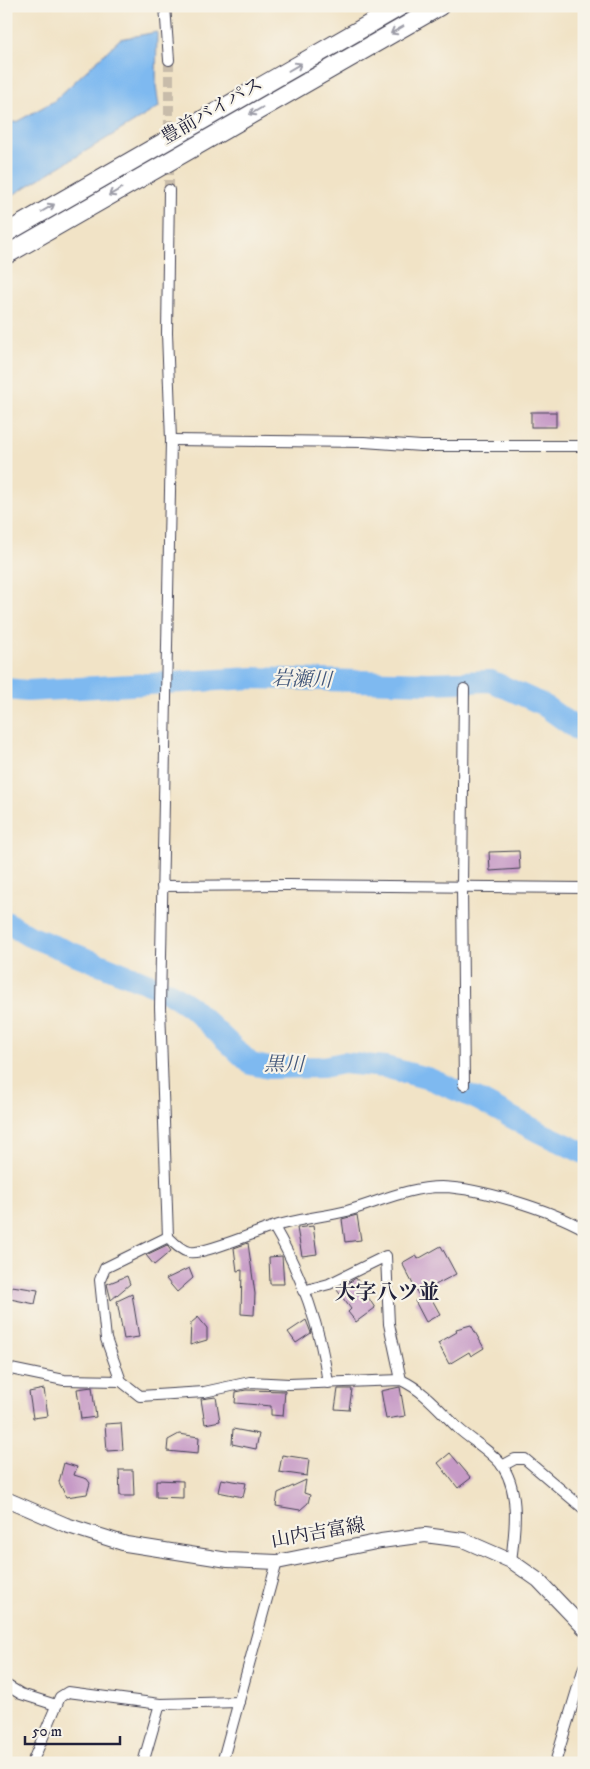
<svg xmlns="http://www.w3.org/2000/svg" width="590" height="1769" font-family="'IM FELL DW Pica','Noto Serif JP',serif">
	<style>
		.water { fill: #7eb9f0; stroke: #506e96 }
		.lines { fill: none; stroke-linecap: round; stroke-linejoin: round }
		.river { stroke: #7eb9f0; stroke-width: 22 }
		.building { fill: #c69ac6 }
		.minor-tunnel { stroke: #c8bcaa; stroke-width: 10; stroke-dasharray: 10 5; stroke-linecap: butt }
		.minor-casing { stroke: #413f50; stroke-width: 12 }
		.secondary-casing { stroke: #413f50; stroke-width: 16 }
		.trunk-casing { stroke: #413f50; stroke-width: 20 }
		.minor { stroke: #fff; stroke-width: 10 }
		.secondary { stroke: #fff; stroke-width: 14 }
		.trunk { stroke: #fff; stroke-width: 18 }
		.oneway { stroke: #9c9ca7 }
		.labels { text-anchor: middle; dominant-baseline: central; stroke-width: 4.5; stroke-linejoin: round; paint-order: stroke }
		.street-label { font-size: 19px; fill: #22223b; stroke: #f7f3e8 }
		.water-label { font-size: 20px; font-style: italic; fill: #42577a; stroke: #f7f3e8 }
		.quarter-label { font-size: 21px; font-weight: bold; fill: #22223b; stroke: #f7f3e8 }
	</style>
	<rect width="100%" height="100%" fill="#f7f3e8"/>
	<filter id="ink" filterUnits="userSpaceOnUse"><feTurbulence type="fractalNoise" baseFrequency=".02" numOctaves="2"/><feDisplacementMap in="SourceGraphic" scale="10" xChannelSelector="R" yChannelSelector="G"/><feConvolveMatrix kernelMatrix="1 2 1 2 8 2 1 2 1" color-interpolation-filters="sRGB"/></filter>
	<filter id="wash" filterUnits="userSpaceOnUse"><feTurbulence type="fractalNoise" baseFrequency=".0096" numOctaves="4" result="noise"/><feDisplacementMap in="SourceGraphic" scale="20" xChannelSelector="R" yChannelSelector="G"/><feGaussianBlur stdDeviation="1.12" result="paint"/><feColorMatrix in="noise" values="0 0 0 0 0 0 0 0 0 0 0 0 0 0 0 0 0 1.4 0 .05"/><feComposite in="paint" operator="in"/></filter>
	<g filter="url(#wash)">
		<rect width="100%" height="100%" fill="#f1e3c6"/>
		<path class="water" d="M157,32L156,85L159,107L6,199V124L18,121L54,101L120,39Z"/>
		<g class="lines">
			<g class="river">
				<path d="M6,689L27,691L252,678L429,683L491,681L542,704L584,734"/>
				<path d="M6,922L29,936L167,991L191,1007L251,1064L269,1068L323,1067L343,1063L385,1067L430,1079L479,1100L539,1132L584,1153"/>
			</g>
		</g>
		<g id="blocks">
			<g class="building">
				<rect x="531" y="412" width="25" height="15"/>
				<path d="M519,851L520,869L490,871L489,852Z"/>
				<path d="M357,1215L361,1240L345,1242L342,1219Z"/>
				<path d="M313,1226L317,1254L302,1256L297,1228Z"/>
				<path d="M248,1243L255,1294L254,1315L241,1314L242,1270L237,1271L234,1248Z"/>
				<path d="M167,1245L171,1251L154,1265L146,1255Z"/>
				<path d="M441,1246L456,1274L418,1294L402,1263L416,1255L418,1259Z"/>
				<path d="M282,1256L284,1284H270L269,1257Z"/>
				<path d="M189,1268L193,1278L177,1292L166,1279Z"/>
				<path d="M127,1276L130,1284L111,1300L107,1284Z"/>
				<path d="M356,1278L375,1308L356,1322L348,1312L351,1309L337,1290Z"/>
				<path d="M12,1286L38,1290L35,1304L10,1299Z"/>
				<path d="M132,1294L139,1337L124,1339L117,1301Z"/>
				<path d="M429,1294L440,1314L426,1322L415,1301Z"/>
				<path d="M198,1317L207,1328V1340L190,1345L191,1323Z"/>
				<path d="M306,1320L311,1333L296,1343L288,1332Z"/>
				<path d="M471,1325L484,1348L471,1356L469,1352L449,1364L438,1343L457,1332L456,1329Z"/>
				<path d="M92,1387L96,1417L81,1419L77,1389Z"/>
				<path d="M400,1387L405,1416L386,1419L381,1391Z"/>
				<path d="M44,1389L48,1416L33,1418L29,1392Z"/>
				<path d="M338,1389H352L349,1410L335,1409Z"/>
				<path d="M246,1390L285,1391L283,1416L271,1415V1406L235,1403L236,1392Z"/>
				<path d="M216,1397L220,1421L205,1424L201,1399Z"/>
				<path d="M121,1423L123,1450L107,1451L105,1424Z"/>
				<path d="M233,1429L259,1434L256,1449L232,1444Z"/>
				<path d="M179,1434L199,1437L198,1454L167,1451L168,1440Z"/>
				<path d="M450,1453L471,1478L458,1488L438,1463Z"/>
				<path d="M282,1455L309,1459L307,1476L279,1472Z"/>
				<path d="M64,1463L77,1467L74,1475L87,1479L90,1483L87,1494L66,1497L59,1482Z"/>
				<path d="M119,1470H133L134,1496H120Z"/>
				<path d="M221,1479L246,1483L243,1497L218,1492Z"/>
				<path d="M156,1480L183,1481V1498L156,1497Z"/>
				<path d="M306,1480L304,1493L310,1495L308,1503L300,1510L276,1506L278,1493Z"/>
			</g>
		</g>
	</g>
	<g filter="url(#ink)">
		<use href="#blocks" fill-opacity="0" stroke="#413f50" stroke-width="1"/>
		<g class="lines">
			<path class="minor-tunnel" d="M169,190V60"/>
			<g class="minor-casing">
				<g id="minor">
					<path d="M165,6L169,60"/>
					<path d="M169,190L167,333L171,440L160,1007L168,1237L105,1268L100,1280L106,1339L121,1381L140,1396L204,1392L250,1382L289,1384L401,1380C425,1391 440,1411 459,1429C471,1440 494,1453 503,1467C520,1493 515,1531 511,1561"/>
					<path d="M171,440L364,442L421,446H584"/>
					<path d="M464,689L462,887L464,1085"/>
					<path d="M162,886L287,885L584,888"/>
					<path d="M274,1227C301,1273 321,1329 328,1383"/>
					<path d="M168,1237C174,1243 180,1250 189,1252C202,1255 256,1232 272,1227C297,1219 322,1217 347,1211C379,1202 408,1187 442,1187C481,1188 550,1210 584,1229"/>
					<path d="M303,1291L329,1284L386,1256L389,1324L401,1380"/>
					<path d="M6,1368L64,1380L121,1381"/>
					<path d="M502,1466L515,1459H525L584,1509"/>
					<path d="M6,1685L21,1694L56,1705"/>
					<path d="M32,1763L60,1697L68,1692L160,1704L239,1702"/>
					<path d="M143,1763L160,1704"/>
					<path d="M222,1763L277,1562"/>
					<path d="M555,1763L584,1667"/>
				</g>
			</g>
			<g class="secondary-casing">
				<path id="secondary" d="M6,1499L66,1525L126,1544L228,1560L277,1562L381,1541L425,1535L463,1540L511,1561L538,1580L584,1628"/>
			</g>
			<g class="trunk-casing">
				<g id="trunk">
					<path d="M6,233L401,6"/>
					<path d="M6,255L440,6"/>
				</g>
			</g>
			<use href="#minor" class="minor"/>
			<use href="#secondary" class="secondary"/>
			<use href="#trunk" class="trunk"/>
		</g>
		<defs><path id="oneway-shaft" d="M-6 0H5M1.5-3L5.5 0L1.5 3" fill="none" stroke-width="1.6" stroke-linecap="round" stroke-linejoin="round" transform="scale(1.25)"/></defs>
		<g class="oneway">
			<use href="#oneway-shaft" transform="translate(397 30) rotate(150)"/>
			<use href="#oneway-shaft" transform="translate(295 67) rotate(-30)"/>
			<use href="#oneway-shaft" transform="translate(256 111) rotate(150)"/>
			<use href="#oneway-shaft" transform="translate(115 192) rotate(150)"/>
			<use href="#oneway-shaft" transform="translate(48 208) rotate(-30)"/>
		</g>
	</g>
	<g class="labels">
		<g class="street-label">
			<text transform="translate(212 111) rotate(-30)">豊前バイパス</text>
			<text transform="translate(318 1533) rotate(-10)">山内吉富線</text>
		</g>
		<g class="water-label">
			<text transform="translate(302 680) rotate(2)">岩瀬川</text>
			<text transform="translate(284 1065) rotate(1)">黒川</text>
		</g>
		<g class="quarter-label">
			<text x="387" y="1293">大字八ツ並</text>
		</g>
	</g>
	<rect width="590" height="1769" fill="none" stroke="#f7f3e8" stroke-width="25"/>
	<path d="M25 1736v8h95v-8" fill="none" stroke="#22223b" stroke-width="2.5"/>
	<text x="32" y="1736" font-size="15" fill="#22223b" stroke="#f7f3e8" stroke-width="4" paint-order="stroke">50 m</text>
</svg>
